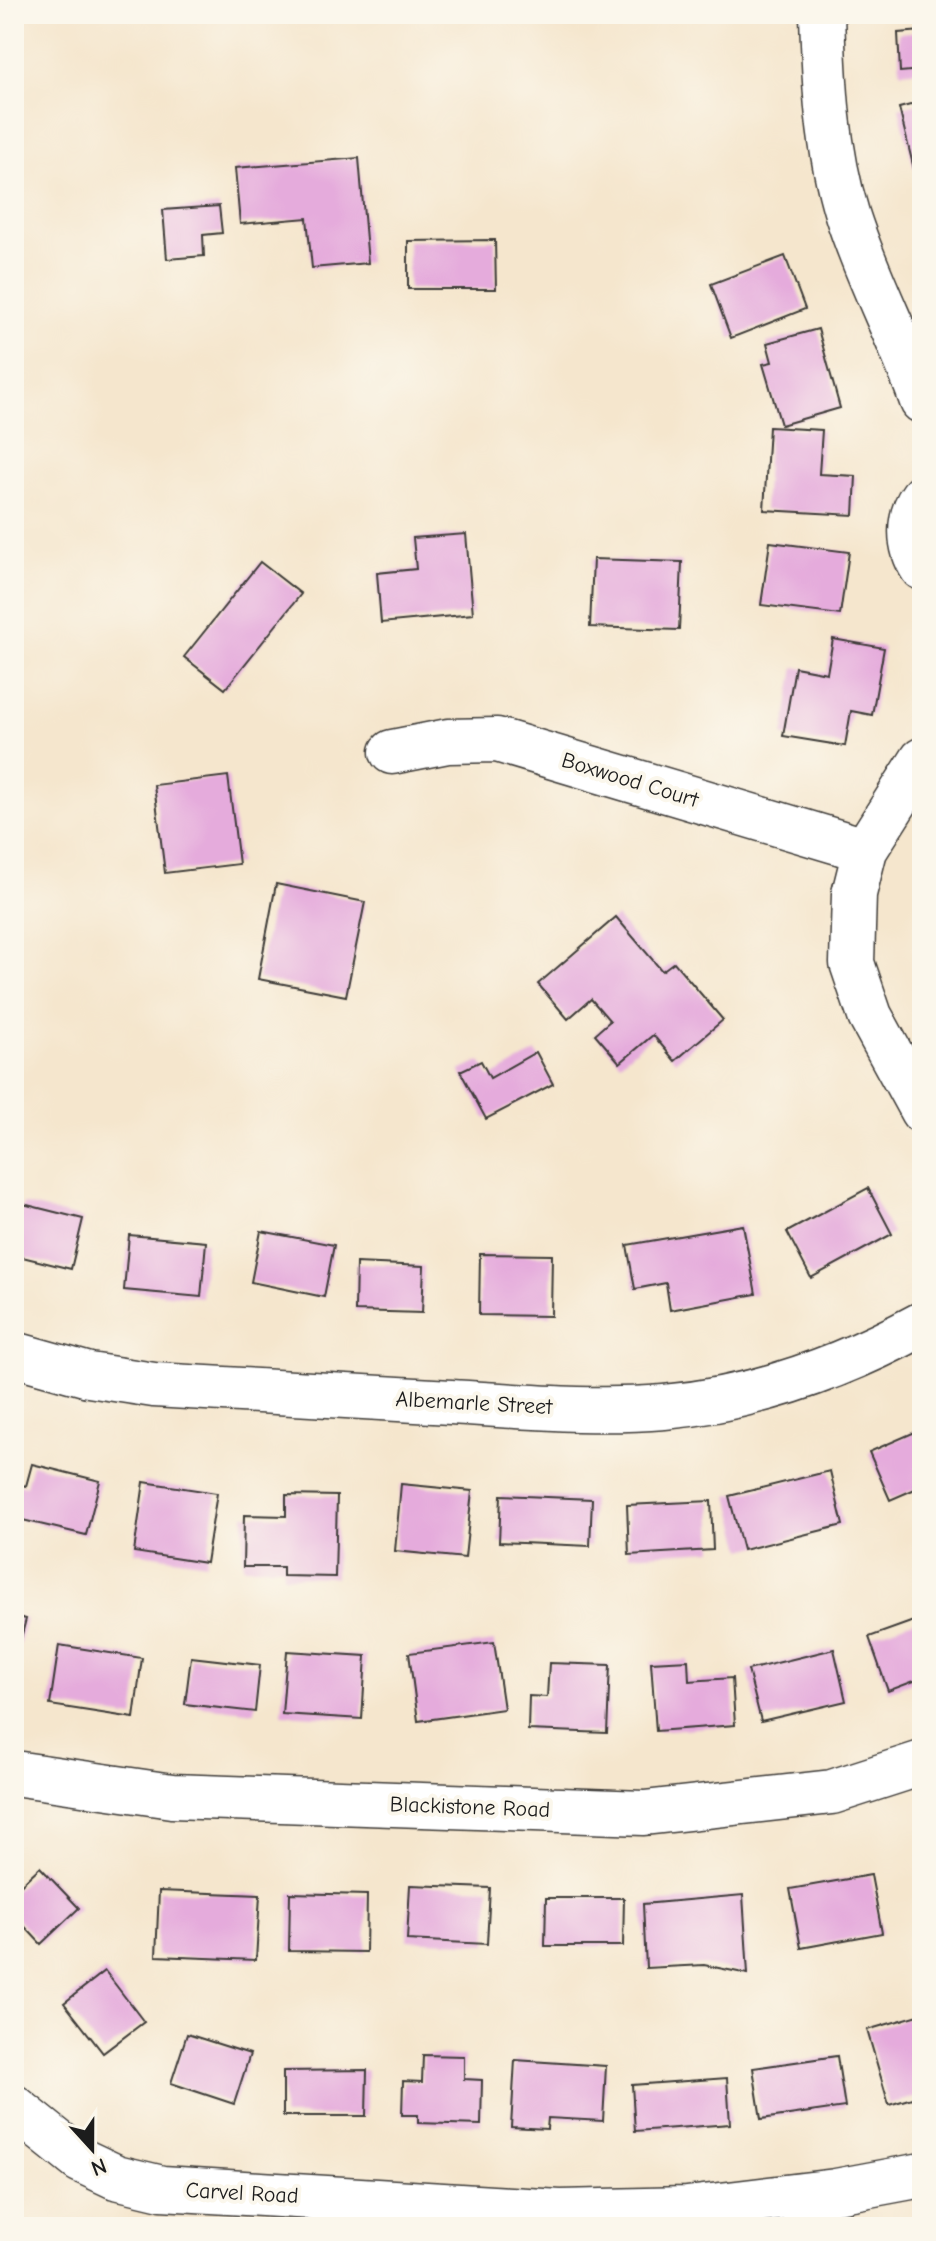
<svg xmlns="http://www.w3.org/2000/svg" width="936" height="2241" font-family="'Comic Neue',sans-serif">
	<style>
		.building { fill: #e5abdc }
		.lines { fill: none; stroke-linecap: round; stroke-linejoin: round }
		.minor-casing { stroke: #3d3a37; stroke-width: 47 }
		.minor { stroke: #fff; stroke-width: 44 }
		.labels { text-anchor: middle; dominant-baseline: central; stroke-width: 8; stroke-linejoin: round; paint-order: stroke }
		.street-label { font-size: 22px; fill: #1c1c1c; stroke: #fbf7ec }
	</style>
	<rect width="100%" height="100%" fill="#fbf7ec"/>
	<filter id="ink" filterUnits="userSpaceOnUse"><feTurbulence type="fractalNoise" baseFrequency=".0125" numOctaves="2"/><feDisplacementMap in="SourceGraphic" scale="16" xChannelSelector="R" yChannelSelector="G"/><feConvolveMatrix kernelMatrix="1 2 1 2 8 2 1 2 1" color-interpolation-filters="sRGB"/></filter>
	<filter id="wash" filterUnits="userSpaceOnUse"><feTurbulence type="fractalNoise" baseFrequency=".006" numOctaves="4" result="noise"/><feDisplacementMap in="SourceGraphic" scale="32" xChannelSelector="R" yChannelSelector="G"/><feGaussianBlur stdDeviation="1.8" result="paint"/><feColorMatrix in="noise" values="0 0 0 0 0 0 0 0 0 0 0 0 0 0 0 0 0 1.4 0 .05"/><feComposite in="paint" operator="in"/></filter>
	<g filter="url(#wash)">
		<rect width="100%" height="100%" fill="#f5e6cd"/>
		<g id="blocks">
			<g class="building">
				<path d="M922,31V70L900,72L898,33Z"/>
				<path d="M922,102V167L914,169L899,108Z"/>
				<path d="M359,158L368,263L312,268L307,218L240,224L235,168Z"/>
				<path d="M219,206L222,233L203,235L204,256L167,259L163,210Z"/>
				<path d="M495,240L496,289H408V241Z"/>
				<path d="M785,256L805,309L731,338L711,284Z"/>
				<path d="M818,329L840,408L781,425L763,364L772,362L767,343Z"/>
				<path d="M769,427L822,430L819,474L856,476L854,515L764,510Z"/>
				<path d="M466,534L473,614L381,623L377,573L416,569L413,538Z"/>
				<path d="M770,542L849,552L840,615L761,605Z"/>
				<path d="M593,559L682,562L679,630L590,627Z"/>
				<path d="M260,562L301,594L225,689L184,657Z"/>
				<path d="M833,639L884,648L872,715L851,711L845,746L783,736L795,667L827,673Z"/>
				<path d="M228,776L239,864L165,873L154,785Z"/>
				<path d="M276,884L365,902L346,996L258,979Z"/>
				<path d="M616,917L662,971L674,962L723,1020L675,1061L653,1035L620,1063L595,1034L610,1021L591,999L568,1019L538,984Z"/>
				<path d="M536,1052L553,1084L486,1119L460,1071L481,1061L490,1078Z"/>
				<path d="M868,1188L892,1234L811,1278L787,1232Z"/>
				<path d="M23,1204L83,1219L71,1269L14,1255V1239Z"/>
				<path d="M743,1225L756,1294L670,1310L666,1283L635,1289L627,1245Z"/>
				<path d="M261,1231L334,1245L324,1297L251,1282Z"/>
				<path d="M129,1235L206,1242L201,1297L124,1290Z"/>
				<path d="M480,1254L552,1255L551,1316L479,1315Z"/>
				<path d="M356,1263L424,1266L422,1313L355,1311Z"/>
				<path d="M922,1429V1486L890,1500L869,1452Z"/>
				<path d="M32,1464L100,1481L86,1535L14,1518V1483L26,1486Z"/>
				<path d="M830,1471L843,1525L743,1550L729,1496Z"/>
				<path d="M144,1482L217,1493L206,1563L134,1552Z"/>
				<path d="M401,1484L472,1491L465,1558L395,1551Z"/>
				<path d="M286,1495L337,1496L335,1577L283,1576V1567H243L244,1515L286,1516Z"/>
				<path d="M501,1495L592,1499L590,1546L499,1542Z"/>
				<path d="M711,1501L713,1550L629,1555L627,1505Z"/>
				<path d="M14,1616L26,1619L15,1661L14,1660Z"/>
				<path d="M922,1618V1678L888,1691L869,1637Z"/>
				<path d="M494,1642L504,1709L418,1721L409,1653Z"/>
				<path d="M59,1645L142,1658L134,1718L50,1705Z"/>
				<path d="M834,1649L846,1701L761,1721L748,1670Z"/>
				<path d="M287,1651L366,1656L362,1719L282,1714Z"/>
				<path d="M191,1657L260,1665L255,1712L185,1704Z"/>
				<path d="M688,1660L689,1681L732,1678L735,1725L656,1731L651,1662Z"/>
				<path d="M549,1663L610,1665L607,1733L528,1730L529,1696L547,1697Z"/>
				<path d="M40,1867L79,1908L41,1944L14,1915V1891Z"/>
				<path d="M871,1875L882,1933L801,1948L790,1889Z"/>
				<path d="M410,1885L490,1888L487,1944L407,1940Z"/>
				<path d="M159,1891L260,1895L256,1960L156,1956Z"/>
				<path d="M290,1893L367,1895L366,1952L289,1951Z"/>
				<path d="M743,1895L748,1974L704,1965L646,1968L643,1904Z"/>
				<path d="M546,1898H624L623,1946H545Z"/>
				<path d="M105,1971L144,2022L103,2053L64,2003Z"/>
				<path d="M922,2014V2095L889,2105L867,2030Z"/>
				<path d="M187,2034L250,2054L234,2104L171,2083Z"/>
				<path d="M423,2055L464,2056V2079L482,2080L481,2125L418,2123V2115H402L403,2081L422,2082Z"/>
				<path d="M837,2056L845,2107L761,2119L753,2068Z"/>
				<path d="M515,2060L606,2066L603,2121L548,2118L547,2129L511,2127Z"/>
				<path d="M367,2070L366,2116H283V2071Z"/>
				<path d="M727,2078L730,2124L635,2131L632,2085Z"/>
			</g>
		</g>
	</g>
	<g filter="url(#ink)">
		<use href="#blocks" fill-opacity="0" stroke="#3d3a37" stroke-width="2"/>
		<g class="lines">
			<g class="minor-casing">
				<g id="minor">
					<path d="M822,14C824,81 827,149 847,214C867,278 900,338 922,401"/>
					<path d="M922,497C907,517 908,547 922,568"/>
					<path d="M392,752L448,741L497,740L865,850"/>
					<path d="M922,760L865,850L854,894L852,963L870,1016L922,1111"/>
					<path d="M14,1354L89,1375L154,1385C253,1391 352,1396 451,1402C522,1406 594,1413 664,1407C755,1399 843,1367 922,1324"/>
					<path d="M14,1773L172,1796L644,1813L832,1792L922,1763"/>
					<path d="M14,2107L80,2160L116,2177L162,2188L560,2212L687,2209L836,2191L922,2175"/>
				</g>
			</g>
			<use href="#minor" class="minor"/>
		</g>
	</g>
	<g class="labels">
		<g class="street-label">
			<text transform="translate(630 780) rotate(17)">Boxwood Court</text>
			<text transform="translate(474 1403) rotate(3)">Albemarle Street</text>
			<text transform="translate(470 1807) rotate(2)">Blackistone Road</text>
			<text transform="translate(242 2193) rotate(3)">Carvel Road</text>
		</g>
	</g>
	<rect width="936" height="2241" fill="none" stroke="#fbf7ec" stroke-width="48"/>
	<g transform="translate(92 2149) rotate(159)" stroke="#fbf7ec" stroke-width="6" paint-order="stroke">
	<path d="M0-6L14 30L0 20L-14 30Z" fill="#1c1c1c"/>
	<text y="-12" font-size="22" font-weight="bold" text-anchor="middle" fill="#1c1c1c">N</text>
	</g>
</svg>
